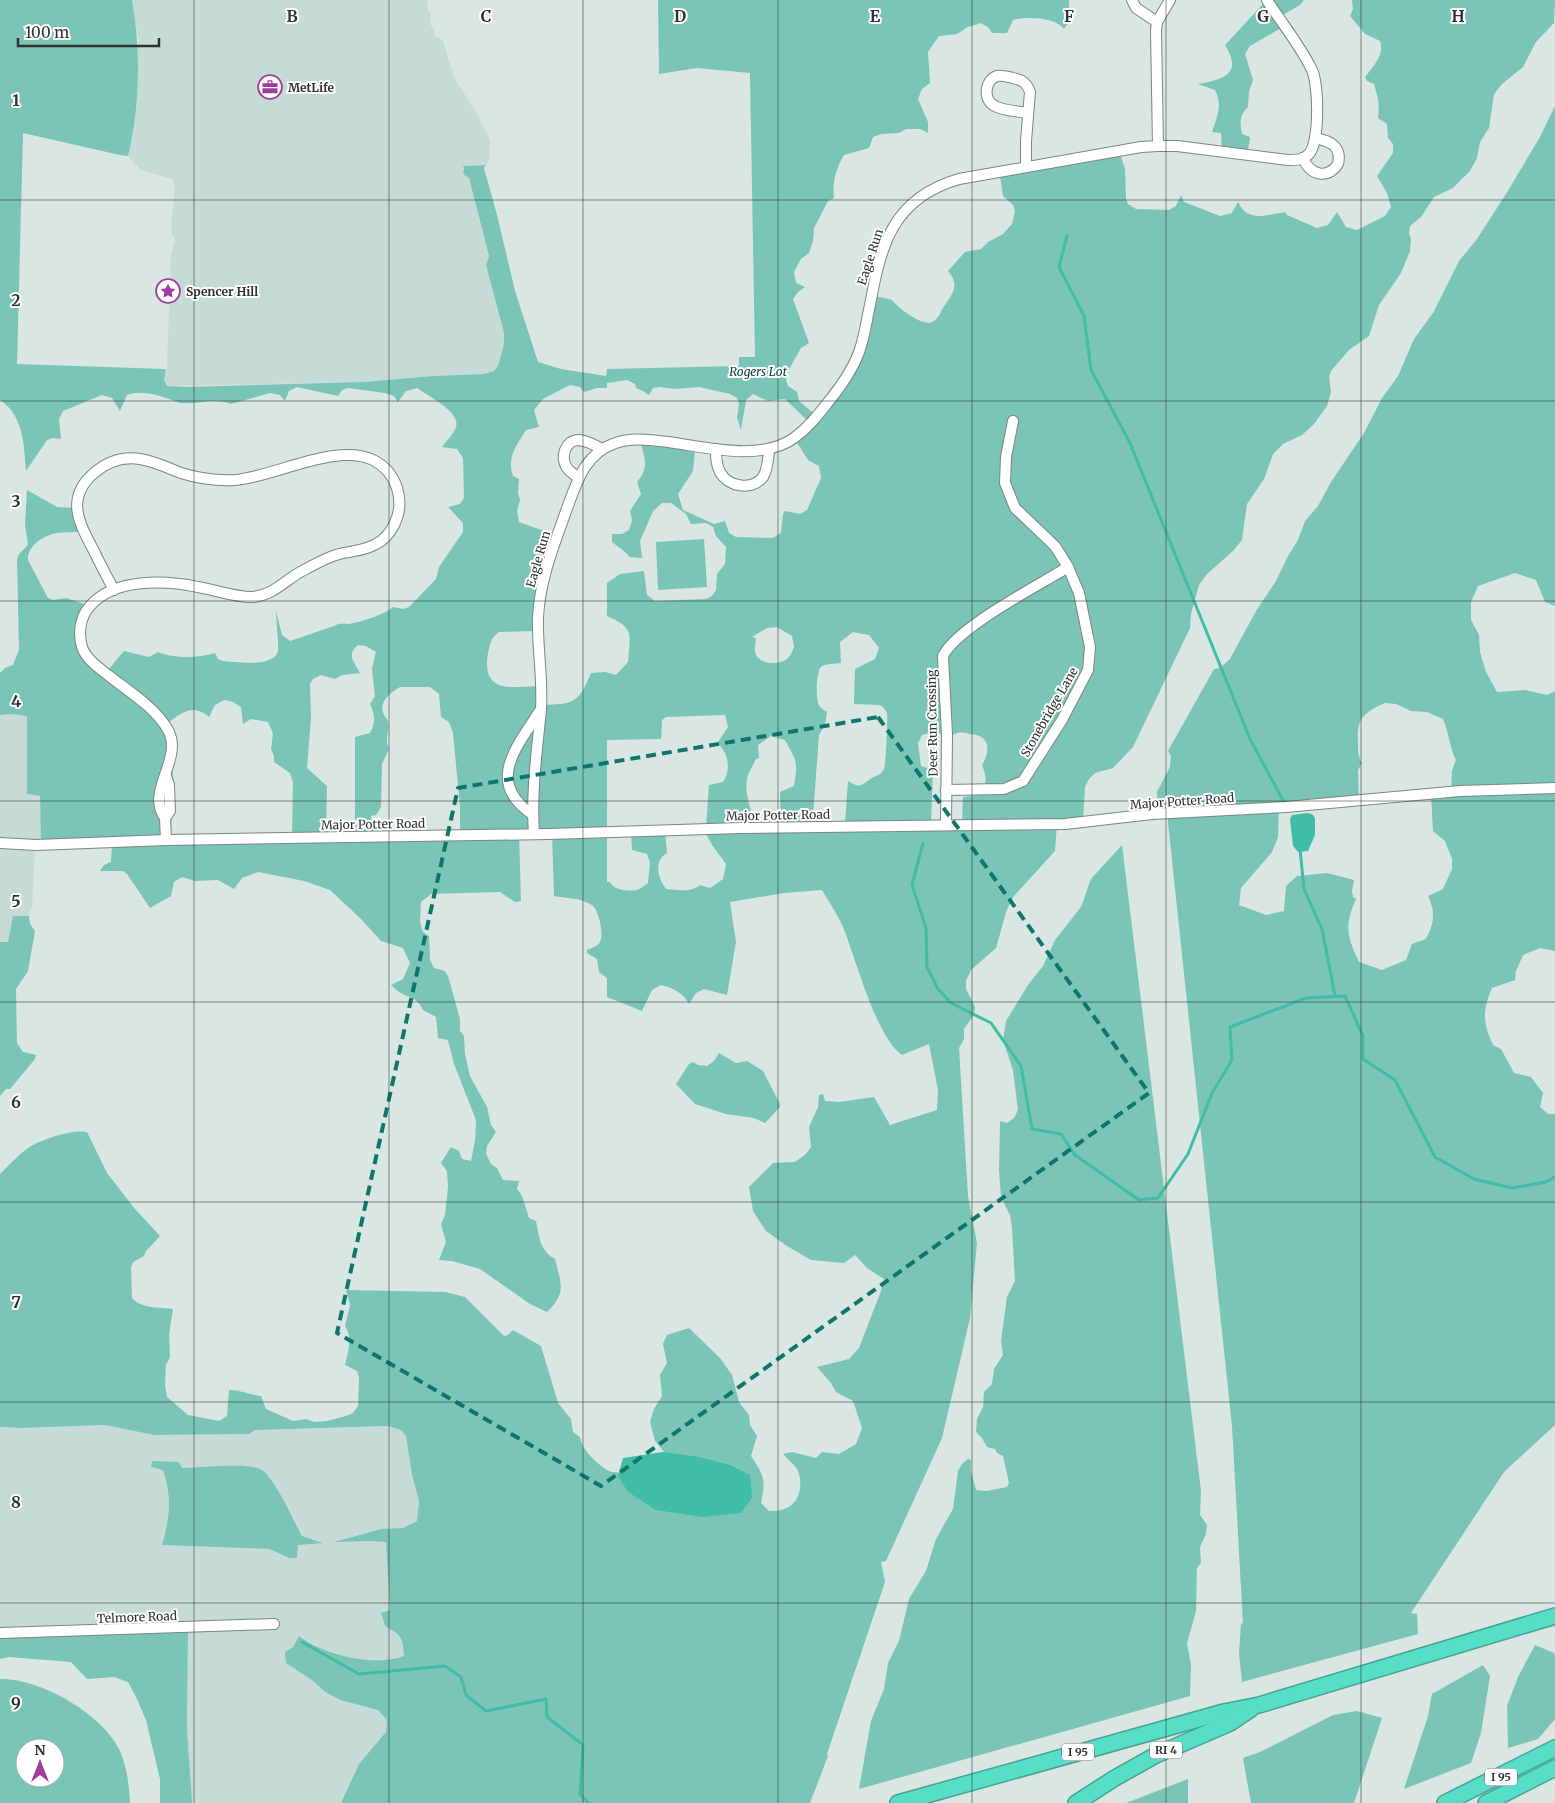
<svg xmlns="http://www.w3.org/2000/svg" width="1555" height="1803" font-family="Merriweather,serif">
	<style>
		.built { fill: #c6dbd6; fill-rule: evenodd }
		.green { fill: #7ac5b5; fill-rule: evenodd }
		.water { fill: #41bca6 }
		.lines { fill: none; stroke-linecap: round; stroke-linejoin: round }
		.stream { stroke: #41bca6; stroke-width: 3 }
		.minor-casing { stroke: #7b8683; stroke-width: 12 }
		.highway-casing { stroke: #48a292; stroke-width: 18 }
		.minor { stroke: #fff; stroke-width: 10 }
		.highway { stroke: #56dec6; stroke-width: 15 }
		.marked { fill: none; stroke: #0f766e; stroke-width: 4; stroke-dasharray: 10 6; stroke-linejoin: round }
		.grid { fill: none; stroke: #2e3332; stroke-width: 1; stroke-opacity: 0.55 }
		.labels { text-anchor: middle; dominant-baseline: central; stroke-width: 4; stroke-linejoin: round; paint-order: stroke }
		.shield { fill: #fff; stroke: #6d7070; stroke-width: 1 }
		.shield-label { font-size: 11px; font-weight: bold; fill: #2e3332 }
		.poi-label { font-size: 12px; font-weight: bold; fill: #2e3332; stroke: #fff; text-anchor: start }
		.street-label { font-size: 12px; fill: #2e3332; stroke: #fff }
		.park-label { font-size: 12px; font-style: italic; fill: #0a4239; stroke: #fff }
		.grid-label { font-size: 16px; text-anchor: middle; font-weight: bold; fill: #2e3332; stroke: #fff; stroke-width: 4; stroke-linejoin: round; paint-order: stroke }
	</style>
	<rect width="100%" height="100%" fill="#d9e6e2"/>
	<g class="built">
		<path d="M132,0H428L427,9L431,14L430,24L434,29V35L443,41L454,78L475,110L490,140L489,160L486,165L464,166L463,174L469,178L489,256L486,265L504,333L505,344L498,366L494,371L484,374L433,376L363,382L167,386L164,380L167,366L171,256L175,239L172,235L171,225L175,187L172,179L141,170L128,156L137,94L138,39Z"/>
		<path d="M0,713H27V794L40,796L41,844L35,845L32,907L29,916H13L8,942H0Z"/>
		<path d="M105,1425L154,1435L249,1434L254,1430L388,1426L401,1430L406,1436L412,1475L419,1501L417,1521L403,1528L381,1529L337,1541H370L386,1542L390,1610L381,1614L385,1626L396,1632L403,1641L404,1656L394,1660L357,1659L325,1650L299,1636L286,1663L312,1680L325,1692L340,1700L378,1710L387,1720L386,1732L359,1764L341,1803H192L187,1728L188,1628L0,1633V1427L21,1428ZM179,1462L182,1468H197L271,1478L302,1536L321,1542L298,1545L290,1558L269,1549L163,1545L169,1521L168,1485L163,1470Z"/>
	</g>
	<g class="green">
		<path d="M0,0H132C141,50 140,106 128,156L120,155L23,133L17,364L164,369L166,370L164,380L167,386L188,387L363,382L433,376L484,374L494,371L498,366L504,344V333L486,265L489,256L469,178L463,174L464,168L463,166L486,165L484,168L497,215L515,291L538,362L561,369L606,376L607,369L739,366V357H755L750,73L697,68L659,74L658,0H1069V6L1072,18L1064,29C1056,17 1026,16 1013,20L1007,33H992L989,28L981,23L968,27L957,34L939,36L928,52L930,83L922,89L918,99L928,122V133L920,129H906L899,133L881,134L873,137L869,148L844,155C836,168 832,183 834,198L828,201L814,228L813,241L809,253L801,259L794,272L796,283L805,287L798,292L793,299L809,343L801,348L788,371L786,380L788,386L797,392L799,401L817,416L844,382L872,295L892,300C898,308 925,329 934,321C938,318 941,312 943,308C952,294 961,286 948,271L965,252L981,249L988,242L1003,234L1012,224L1015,211L1013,205L1003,196L1000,176L1120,154L1125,169L1126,198L1128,204L1136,209L1169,210L1176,206L1181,195L1184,202L1220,216L1232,213L1238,202C1248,223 1266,215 1285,212L1287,215L1317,228L1328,225L1337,212L1346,227L1357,230L1385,216L1391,207L1387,193L1377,176L1393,153V144L1388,138L1387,124L1378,118C1380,105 1378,97 1374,84L1367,81L1365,77C1373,66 1385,55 1380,41L1365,34L1350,16L1353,9L1352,0H1555L1554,23L1536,42L1523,67L1502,84L1494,94L1489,128L1480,142L1477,158L1470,171L1453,188L1434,197L1421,217L1410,226L1409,233L1411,239L1410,251L1401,273L1379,305L1369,336L1349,350L1331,371L1329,377L1331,392L1327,406L1314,424L1302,435L1283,444L1273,454L1264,479L1247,504L1242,540L1233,551L1207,574L1199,585L1191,614L1190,628L1133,747L1113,768L1095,773L1089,779L1085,787L1083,821L1057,823L1055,851L1014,896L1007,909L996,948L971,970L966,981V989L975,1007L974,1015L964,1029V1039L959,1048L968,1196L977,1243L970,1318L942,1438L886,1561L881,1562L885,1582L827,1754L828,1756L810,1803H341L359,1764L386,1732L387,1720L378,1710L340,1700L325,1692L312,1680L286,1663L285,1652L293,1647L299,1636C324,1655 374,1667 404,1656C403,1637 401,1635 385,1626L381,1613L390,1610L386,1542L370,1541L334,1542L381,1529L403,1528L417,1521L419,1501L412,1475L406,1436L401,1430L388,1426L255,1430L249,1434L154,1435L105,1425L21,1428L0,1427V1174C10,1164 21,1152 33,1145C46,1138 73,1129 87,1132L107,1173L135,1209L160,1236L146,1251L144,1256L133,1262L131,1268L132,1298C142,1309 159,1307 173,1309L169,1334L170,1357L166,1365L165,1385L167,1397L188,1415L219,1421L227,1416L229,1390C241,1390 250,1395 261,1396L266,1409L293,1421L306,1419L314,1422L327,1421L346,1416L353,1413L358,1406L359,1378L357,1371L345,1365C348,1351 353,1338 345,1326L350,1305L346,1290L445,1292L465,1297L504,1336L508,1335L513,1330L541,1346L558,1403L571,1419L573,1432L580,1437C582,1451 599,1466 611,1472L743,1479L737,1468H710L665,1453L655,1441L650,1422L654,1409L662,1396L660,1375L667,1363L663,1344L667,1335L689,1328L720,1358L732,1375L739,1402L749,1415L750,1425L757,1436L751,1456C764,1476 766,1479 761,1503L769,1511C785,1512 798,1505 800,1488C801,1482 800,1475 797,1469C793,1463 787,1459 783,1454L792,1452L816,1458L822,1452L839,1454L856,1444L862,1428L853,1401L836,1392L831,1383L817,1367L849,1359L859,1348L881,1291L884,1279L867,1268L855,1255L844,1263L811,1260L787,1246L766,1231L753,1211L749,1187L773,1163L795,1162L806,1154L811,1147L809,1127L818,1107L819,1095L823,1094L825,1101L839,1102L874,1097L890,1125L937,1110L938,1090L929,1044L902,1055C876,1037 856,959 843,927C838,915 829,902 822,890L784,893L730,902L736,942L727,995L704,989L696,993L689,1004C683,993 674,988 661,985L652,990L642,1011L607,997V978L599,972L597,959L587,953V950C592,948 598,946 600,942C604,934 599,910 592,905C581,898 566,898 554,896L552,834H519L521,901L515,902L500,892L431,894L421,902L420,922L423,932L429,936L430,960L434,968L445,971L448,976L460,1019V1031L464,1036L465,1054L470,1076L487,1107L491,1125L496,1132L487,1146L486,1154L491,1164L497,1168L503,1180L519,1181L517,1189L522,1196L529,1218L536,1221C539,1237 540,1251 555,1259C561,1284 567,1293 547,1312L530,1304L480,1269L452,1261L439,1260L446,1242L441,1224L445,1215L448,1187L447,1171L441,1163L451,1147L459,1151L462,1159L471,1161L475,1141L476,1120L454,1064L448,1040L438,1038L436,1017L423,1010C418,998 411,999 401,993C397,991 394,988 391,985L403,979L410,963L403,948L381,941L361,919L330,890L304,881L258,872L242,878L234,889L218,880L195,881L182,877L174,882L171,896L150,908L127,874L123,871H100L104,865L111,862L112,844L41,843L40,796L27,794V716L11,714L0,715V673L5,668L13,665L19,650L17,559L19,554L28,545L25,524L27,490L57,507L76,508L81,532C73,532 65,532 57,533C44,535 27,546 28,560L48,598L53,600L66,598L87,605C81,644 78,644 108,670L124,651L149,657L158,652C174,659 198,658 215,653L218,659L223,661C236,662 274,668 278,651C279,643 276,621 276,611L282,635L290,641L334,626C339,623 343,624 349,624C361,622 384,615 393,607L403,609L409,607L436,579L439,567L463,532V523L448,507L460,504L464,498L463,458L457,449L442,447C446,441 454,434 456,427C461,412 428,396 417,388L406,391L398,402L394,396L385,393L348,388L342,390L338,396L297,387L289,391L285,401L280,395L270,393L231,404C214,397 197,405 180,403C177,402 173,400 169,399C156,394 139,390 127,395L120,411L112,398L102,395L63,411L59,419L61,439L53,438L47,440L26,471C24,445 24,416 0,400ZM627,380L635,384L636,388L643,391L649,395L653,388L659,387L675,389L699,387L730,394L737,398L739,404L737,418L741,430L746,400L753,394L768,401L785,399L811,424L796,441L808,460L819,466L821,478L807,510L800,514L785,511L783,514L781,533L773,538L736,537L729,533L725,521L714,524L683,510L678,494L693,471L695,450L641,444C645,460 649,468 637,482L641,494L630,511L632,520L629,530L622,534H612V542L625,552L630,557L642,558L640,541L653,511L662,503H671L686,514L691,524L706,523L713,527L716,536L726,547L725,564L717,574L716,590L712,596L706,599L655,601L647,595L644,571L620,574L607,583V616C635,628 630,634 628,662L616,675L605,672L591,673C578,704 574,704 541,705L540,686C511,687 481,694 488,653C490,644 491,637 499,632L535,631L558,536L519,522L517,511L520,500L518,493L519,479L513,476C506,457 517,445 526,430L539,427L534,410L543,399L570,385L580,387L584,392L597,388H607V383ZM777,627L792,636L794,647C793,650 791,655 788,658C780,666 756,665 755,651C754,647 756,642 756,638L752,637L767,628ZM853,632L869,635L879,648L875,659L855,669L854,704L879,705C883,706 885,709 887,713C888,717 886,765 884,769C881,775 877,775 872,778C861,785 861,789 848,781L845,824H814L813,815L819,735L825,725L827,712C825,711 821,708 820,707C815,701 816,672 821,667C826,663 835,664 841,663L840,642ZM358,645L366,646L376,652L372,669L375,696L370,704C375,715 376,722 370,733L355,737V836L326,834L327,786L307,768L311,718L310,684L313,679L321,675L335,679L342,675L360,673C354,661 346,655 358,645ZM400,687H430L439,694L441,717L449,722L453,733L460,806V834H375L371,816L376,815L381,807L382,764L389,749C384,737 390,730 388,722C388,719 385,718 384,715C378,702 390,693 400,687ZM224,700L233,702L241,707L243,724L251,719L268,722L273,733L271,749L274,756V762L290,773L293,782L292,838L171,839L173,764L168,723C183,711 194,704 209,717L215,705ZM725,715L728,727L718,742C720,747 723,748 725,753C729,762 729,774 723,782L709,785L706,827L703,828L712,845L726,864L723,879L710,888L700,885C691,893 677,890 666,889C658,878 653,861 667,853L665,830L631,831L632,850L647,854L650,862L648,883C644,886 640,889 637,890C628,892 614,890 610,882H607V740L661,739L662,720L666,717ZM933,732L942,734L946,738C950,737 954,734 957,733C961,732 966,733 970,734C990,735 991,750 982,765C987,777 987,785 980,795L963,797L962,823L931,822L933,770L921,766L918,743L922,735ZM771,736L785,740C797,762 798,761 794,786L780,792L781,825L755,826C752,811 744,794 747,778C749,772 753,765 756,759L759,758L758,745Z"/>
		<path d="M1263,0H1304L1300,5L1281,16L1283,27L1250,46L1245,54L1253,80L1249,91L1248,107C1239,116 1240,122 1242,134L1250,137L1247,157L1222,154L1221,133L1212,132C1217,117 1223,105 1215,90L1198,84C1224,79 1243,74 1225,45L1264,3Z"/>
		<path d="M1555,106V606L1545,602L1536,580L1515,573L1478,586L1471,602V620L1479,635L1480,652L1486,672L1497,692L1525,690L1547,695L1555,691V951L1540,948L1523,955L1516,971L1515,980L1492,988C1482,1011 1483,1023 1493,1045L1501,1049L1514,1073L1531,1077L1543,1093L1540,1107L1548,1114H1555V1425L1504,1472L1411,1613L1417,1614L1418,1634L1242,1682L1239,1654L1241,1623L1243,1624L1232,1426L1167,813L1159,812L1157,792L1170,767L1171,756L1168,751L1214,669L1220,668L1230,659L1256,611L1276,581L1288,556L1298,540L1305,521L1318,506L1331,482L1364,433L1382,398L1398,376L1414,339L1433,313L1459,261L1477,239L1506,194L1540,137ZM1385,703L1396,704L1411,711L1427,712L1443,719C1449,733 1449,746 1456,760L1452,771L1451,792L1431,793L1433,831L1445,841L1452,859V869L1443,889L1428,896C1436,913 1434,923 1426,939L1412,944L1406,960L1382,970L1359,962C1347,936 1344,926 1356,899L1353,897L1352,891L1354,880L1327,873L1297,876L1286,886L1284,911L1266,915L1239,905L1241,888L1272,852L1278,837L1279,806L1359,800L1358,770L1362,763C1358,757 1358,750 1358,743C1356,719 1364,712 1385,703Z"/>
		<path d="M704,539L707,587L658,590L656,542Z"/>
		<path d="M1122,845L1201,1491L1200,1515L1207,1525L1206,1534L1200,1547L1201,1563L1197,1568L1196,1611L1187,1643L1191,1665L1190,1696L859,1789L871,1721L884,1689L888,1663L899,1641L909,1599L926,1571L936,1539L953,1509L958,1471L962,1464L968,1459L971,1460V1471L976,1490L987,1491L1007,1487L1009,1483L1003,1456L997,1453L995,1449L987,1447L982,1438L976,1432L977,1419L983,1407L984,1392L992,1384L994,1369L1003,1355L1001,1341L1007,1297L1015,1281L1012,1228L1010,1215L1001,1197L999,1170L1000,1121L1007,1123L1014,1118L1018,1110L1013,1070L1003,1040L1006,1021L1028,985L1043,966L1055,940L1081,907L1091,879Z"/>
		<path d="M13,916H29L30,924L35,931L28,971L16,989L17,1043L23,1052L36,1055L35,1059L10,1089H6L0,1096V942H8Z"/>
		<path d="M719,1053L736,1063L747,1061L763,1071L780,1104V1107L765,1123L754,1118L726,1114L695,1104L676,1084L689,1064L693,1062L698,1065L707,1066L714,1061Z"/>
		<path d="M152,1461L179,1462L182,1468C198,1468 251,1462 262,1470C276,1480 293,1520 302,1536L323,1543L298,1545L297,1558H290L269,1549L162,1545C170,1518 172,1497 163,1470L151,1467Z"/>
		<path d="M188,1628L187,1728L192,1803H160V1779L146,1720L137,1699L128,1682L114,1677L87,1679L71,1662L9,1657L0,1659V1633Z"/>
		<path d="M1535,1645L1554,1653L1555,1655V1719L1538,1739L1508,1748L1507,1706L1518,1677Z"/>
		<path d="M1483,1665L1490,1676L1481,1733L1471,1763L1404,1789L1428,1716L1432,1694Z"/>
		<path d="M0,1679C40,1678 103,1714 120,1751C127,1767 129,1785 130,1803H0ZM25,1748H55V1778H25Z"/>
		<path d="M1357,1711L1382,1718L1354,1803H1251L1243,1758L1260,1752L1333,1715Z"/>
		<path d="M1188,1779V1803H1124H1126Z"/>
	</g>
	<g class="water">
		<path d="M1307,813L1312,814L1315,818V835L1308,851L1298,852L1293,846L1290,819L1292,815Z"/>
		<path d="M663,1452L699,1457L730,1465L750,1475L752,1498L741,1513L702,1517L656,1510L628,1492L618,1476L623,1458Z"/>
	</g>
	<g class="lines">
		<g class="stream">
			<path d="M1067,236L1059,267L1084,316L1091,370L1130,443L1250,739L1285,804"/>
			<path d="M923,843L912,885L926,928L927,967L938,989L951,1003L991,1023L1021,1066L1032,1129L1061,1134L1075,1155L1139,1200L1158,1198L1188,1154L1212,1093L1232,1060L1230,1027L1306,998L1345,996L1363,1036V1059L1395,1080L1435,1157L1474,1179L1512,1188L1546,1182L1555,1177"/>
			<path d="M1300,849L1304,889L1322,929L1335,996"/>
			<path d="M302,1642L359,1674L445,1666L461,1677L466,1695L486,1711L546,1699L547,1717L583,1745L580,1794L589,1803"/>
		</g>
		<g class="minor-casing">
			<g id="minor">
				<path d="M1132,0L1136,8L1157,22"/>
				<path d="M1158,146L1156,31L1157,22L1170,0"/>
				<path d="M1303,158C1310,175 1327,180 1338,164C1342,146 1330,141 1315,138"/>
				<path d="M1026,167V141L1030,92C1027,83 1022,80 1013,78C1008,77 1003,75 997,76C985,80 983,98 993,105C1002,111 1017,111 1028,113"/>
				<path d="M716,449C716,457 716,465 720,472C728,487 752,491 763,477C768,469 768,459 769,450"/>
				<path d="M579,478C575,475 570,472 567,468C560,457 565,440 579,440C587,441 595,445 602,449"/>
				<path d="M114,590C107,577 100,564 94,551C79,523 65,498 94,473C107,462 123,456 140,459C154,461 168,468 181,473C197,478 217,481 235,480C273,477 338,442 373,460C397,472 406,501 394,525C390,533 384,540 376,544C364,551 352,551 339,554C328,557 315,564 304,570C286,579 273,596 252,597C234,597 216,590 198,587C165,580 114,578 90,606C80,617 78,633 82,647C86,659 98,667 108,675C128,691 155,707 168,730C184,759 145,791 165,818"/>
				<path d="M946,790L1004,789L1023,781L1062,720L1088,670L1090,647L1079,593L1068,567L1055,546L1015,508L1005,483L1006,457L1013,421"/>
				<path d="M532,814C485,782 517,747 539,712"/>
				<path d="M946,824L947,735L943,656C957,627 1038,586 1068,567"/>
				<path d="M534,834C531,792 537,751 541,709C543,678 537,647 538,617C540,580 553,548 565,514C571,498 576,481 585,467C592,457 601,448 613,444C631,437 649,440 668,442C706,447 760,462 794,438C808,428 818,415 829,401C842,385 855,367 861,346C865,333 867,318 870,305C881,244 893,198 959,179L1141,147L1158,146H1177L1288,160C1296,160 1303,160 1309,154C1320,142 1319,82 1311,68C1299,44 1281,22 1267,0"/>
				<path d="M166,840L165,818L170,811L169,785L166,776"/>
				<path d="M0,843L36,845L166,840L549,834L741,828L1065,824L1152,814L1286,807L1460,791L1555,788"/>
				<path d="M0,1633L274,1624"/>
			</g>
		</g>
		<g class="highway-casing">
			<g id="highway">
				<path d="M898,1803L1224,1712L1259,1705L1555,1616"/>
				<path d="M1076,1803L1115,1778L1156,1755L1230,1723L1251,1709"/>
				<path d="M1445,1803L1555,1748"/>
				<path d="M1486,1803L1555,1768"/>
			</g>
		</g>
		<use href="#minor" class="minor"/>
		<use href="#highway" class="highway"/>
	</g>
	<path class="marked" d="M878,717L1149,1093L601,1486L337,1333L458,788Z"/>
	<path class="grid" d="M194,0V1803M389,0V1803M583,0V1803M778,0V1803M972,0V1803M1166,0V1803M1361,0V1803M0,200H1555M0,401H1555M0,601H1555M0,801H1555M0,1002H1555M0,1202H1555M0,1402H1555M0,1603H1555"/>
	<defs>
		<g id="office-ring" transform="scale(1.25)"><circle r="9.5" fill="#fff" stroke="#a13a9e" stroke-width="1.5"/><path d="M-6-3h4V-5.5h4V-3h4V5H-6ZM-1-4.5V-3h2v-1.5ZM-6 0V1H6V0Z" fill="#a13a9e"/></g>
		<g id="sight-ring" transform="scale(1.25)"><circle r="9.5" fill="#fff" stroke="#a13a9e" stroke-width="1.5"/><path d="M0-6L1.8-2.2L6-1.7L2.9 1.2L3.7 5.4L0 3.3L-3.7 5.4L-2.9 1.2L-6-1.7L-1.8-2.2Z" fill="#a13a9e"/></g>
	</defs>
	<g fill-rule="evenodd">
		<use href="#office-ring" x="270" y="87"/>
		<use href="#sight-ring" x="168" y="291"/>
	</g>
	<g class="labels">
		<g class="shield">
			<rect x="1150" y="1741.5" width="32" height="17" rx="4"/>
			<rect x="1062" y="1743.5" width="32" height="17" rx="4"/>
			<rect x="1485" y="1768.5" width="32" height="17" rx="4"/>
		</g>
		<g class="shield-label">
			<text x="1166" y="1750">RI 4</text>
			<text x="1078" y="1752">I 95</text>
			<text x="1501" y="1777">I 95</text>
		</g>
		<g class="poi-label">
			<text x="288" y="87">MetLife</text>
			<text x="186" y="291">Spencer Hill</text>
		</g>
		<g class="street-label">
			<text transform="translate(870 257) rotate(-72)">Eagle Run</text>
			<text transform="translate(538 559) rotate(-74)">Eagle Run</text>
			<text transform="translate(1049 712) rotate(-60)">Stonebridge Lane</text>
			<text transform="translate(932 723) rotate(-91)">Deer Run Crossing</text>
			<text transform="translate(1182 801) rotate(-4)">Major Potter Road</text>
			<text transform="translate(778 815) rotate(-1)">Major Potter Road</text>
			<text transform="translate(373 824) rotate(-1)">Major Potter Road</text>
			<text transform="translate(137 1617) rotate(-2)">Telmore Road</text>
		</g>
		<g class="park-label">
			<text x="758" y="371">Rogers Lot</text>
		</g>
	</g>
	<g class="grid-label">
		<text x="292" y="22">B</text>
		<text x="486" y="22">C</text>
		<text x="680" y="22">D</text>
		<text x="875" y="22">E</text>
		<text x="1069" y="22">F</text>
		<text x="1263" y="22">G</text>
		<text x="1458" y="22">H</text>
		<text x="16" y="106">1</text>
		<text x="16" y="306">2</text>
		<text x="16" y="507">3</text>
		<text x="16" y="707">4</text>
		<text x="16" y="907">5</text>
		<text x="16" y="1108">6</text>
		<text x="16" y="1308">7</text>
		<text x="16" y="1508">8</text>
		<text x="16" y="1709">9</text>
	</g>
	<g transform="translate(40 1763)"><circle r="24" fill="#ffffff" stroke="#abadad"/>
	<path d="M0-4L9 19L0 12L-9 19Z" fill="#a13a9e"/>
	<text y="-8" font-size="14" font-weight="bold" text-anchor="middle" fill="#2e3332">N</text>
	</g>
	<path d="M18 38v8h141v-8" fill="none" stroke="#2e3332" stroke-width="2.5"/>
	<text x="25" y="38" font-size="15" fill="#2e3332" stroke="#ffffff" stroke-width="4" paint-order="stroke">100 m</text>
</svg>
